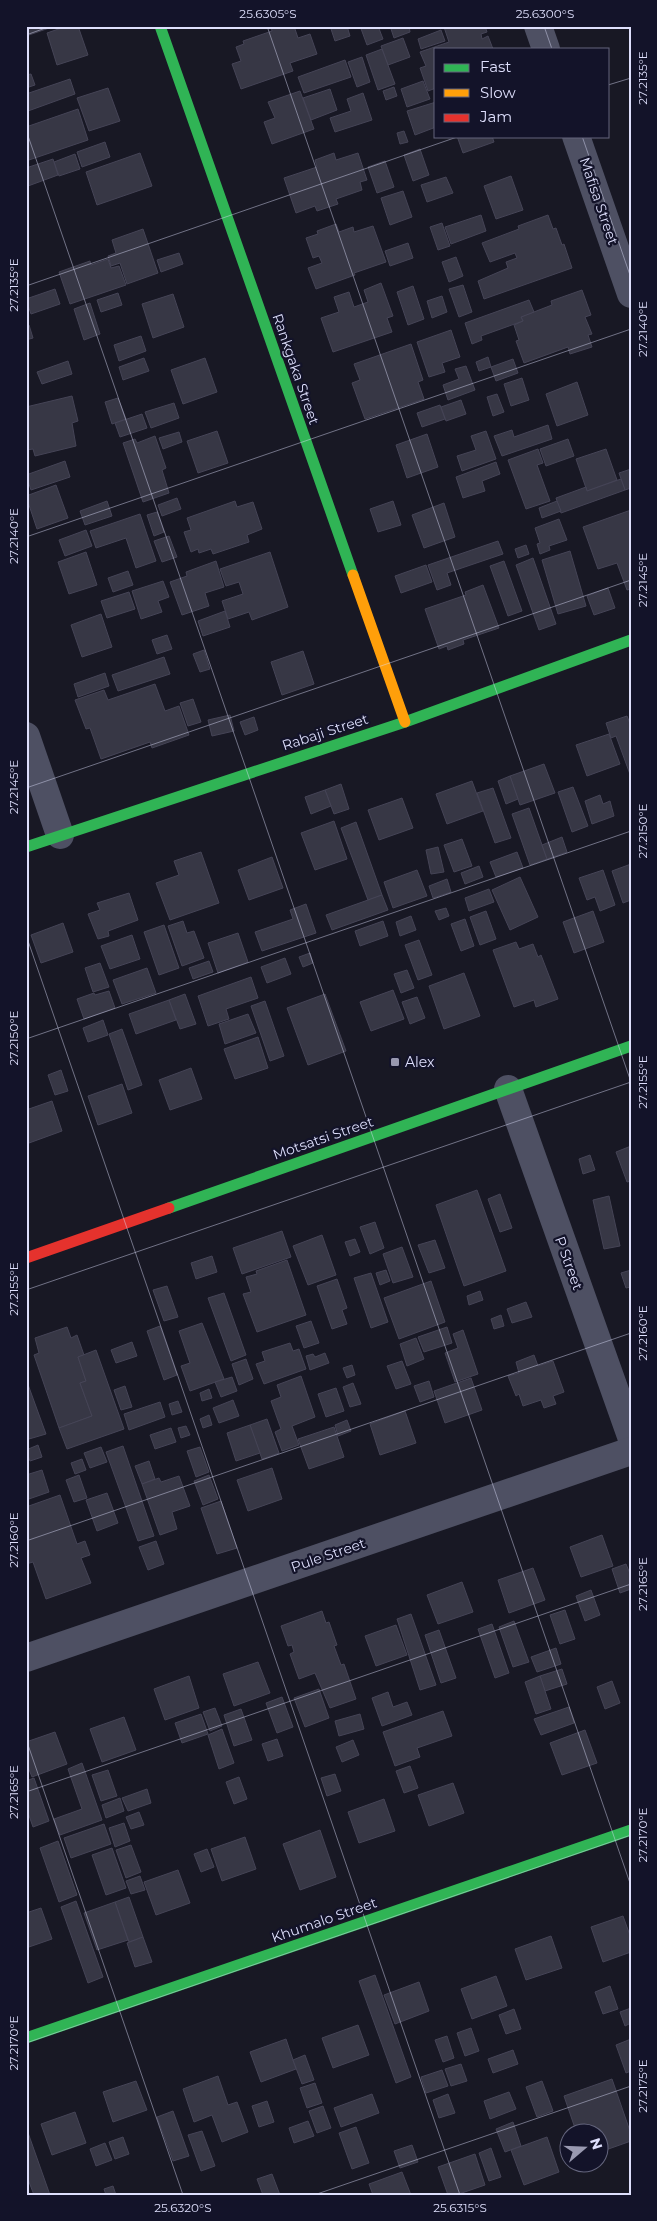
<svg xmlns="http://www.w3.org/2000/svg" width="657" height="2221" font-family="Montserrat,sans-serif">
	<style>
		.building { fill: #373745; stroke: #454456 }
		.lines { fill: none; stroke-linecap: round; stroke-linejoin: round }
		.street { stroke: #4e5063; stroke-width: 28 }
		.fast { stroke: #30b455; stroke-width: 11 }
		.slow { stroke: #ff9f0a; stroke-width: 11 }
		.jam { stroke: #e5322d; stroke-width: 11 }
		.ticks { fill: none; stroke: #dedffc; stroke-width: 1; stroke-opacity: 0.45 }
		.poi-dot { fill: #9999b0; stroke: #131329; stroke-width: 2 }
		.labels { text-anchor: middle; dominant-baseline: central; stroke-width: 4.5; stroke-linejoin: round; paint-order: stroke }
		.street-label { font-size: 14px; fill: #dedffc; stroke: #131329 }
		.poi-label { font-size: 14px; fill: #dedffc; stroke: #131329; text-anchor: start }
		.neatline { fill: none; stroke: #dedffc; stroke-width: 2 }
		.ticks-label { font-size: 12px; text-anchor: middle; fill: #dedffc }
	</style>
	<rect width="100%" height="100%" fill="#181824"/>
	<g class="building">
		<path d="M26,26H55L26,36Z"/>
		<path d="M67,26H78L88,55L57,65L47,33Z"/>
		<path d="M271,26H294L298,38L310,34L317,54L290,63L293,71L241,89L232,64L241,61L236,47L244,44L243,41L272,31Z"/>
		<path d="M330,26H347L350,36L335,41Z"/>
		<path d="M360,26H378L383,39L367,45Z"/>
		<path d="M390,26H409L410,32L394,38Z"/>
		<path d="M485,26L487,32L481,34L482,39L488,36L493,49H436V88L428,91L420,68L426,66L420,52L449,42L444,27Z"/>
		<path d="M441,30L445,41L421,49L418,39Z"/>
		<path d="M403,38L410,57L388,65L381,46Z"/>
		<path d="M382,49L395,84L378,90L366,55Z"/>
		<path d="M362,57L370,82L357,87L348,62Z"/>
		<path d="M345,60L351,77L304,93L298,77Z"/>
		<path d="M31,74L35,85L26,88V75Z"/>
		<path d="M70,79L75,94L28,111L26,94Z"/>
		<path d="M423,81L430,99L407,107L401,89Z"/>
		<path d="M394,87L397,96L386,100L383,91Z"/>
		<path d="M108,88L120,121L89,131L77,98Z"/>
		<path d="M330,89L337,110L311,120L303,98Z"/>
		<path d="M300,91L314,129L272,144L264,122L275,118L268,102Z"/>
		<path d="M363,93L372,120L335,132L330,118L351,111L347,99Z"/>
		<path d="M436,102V127L415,135L407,111Z"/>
		<path d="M78,109L88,140L26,161V127Z"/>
		<path d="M404,131L408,142L400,144L397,133Z"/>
		<path d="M457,136H492L494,142L463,153Z"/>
		<path d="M105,142L110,157L82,167L77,152Z"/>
		<path d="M420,149L429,175L413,181L404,155Z"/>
		<path d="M140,153L152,186L97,205L86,172Z"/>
		<path d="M334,153L336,160L358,153L367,180L360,182L362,190L336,199L338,204L317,211L315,206L296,213L284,178L317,167L315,160Z"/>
		<path d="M75,154L80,169L59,176L54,162Z"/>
		<path d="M53,159L58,175L28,186L26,168Z"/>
		<path d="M385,161L394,187L377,193L368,167Z"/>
		<path d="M511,176L523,210L496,219L484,186Z"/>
		<path d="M446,177L453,193L427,202L421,185Z"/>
		<path d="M403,191L412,217L390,225L381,198Z"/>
		<path d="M481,215L486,231L451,244L445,227Z"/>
		<path d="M548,215L553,229L556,228L562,245L564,244L572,268L484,299L478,281L508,268L506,262L517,258L515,253L490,262L482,243L519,229L518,226Z"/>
		<path d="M442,223L450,246L438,250L430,227Z"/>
		<path d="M336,224L339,232L353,227L354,232L373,226L386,262L354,273L355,275L316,289L308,268L322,263L319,256L313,258L306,238L318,234L317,231Z"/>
		<path d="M143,229L158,273L127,284L120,263L111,266L108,256L116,253L112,240Z"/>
		<path d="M408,243L413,258L390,266L385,251Z"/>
		<path d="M179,253L183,264L161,272L157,260Z"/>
		<path d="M456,257L463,276L449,282L442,262Z"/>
		<path d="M108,259L111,268L119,266L126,285L70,304L59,272L90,261L91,265Z"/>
		<path d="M381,283L393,316L387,318L392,332L333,352L321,318L339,312L334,297L349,292L354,307L368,302L364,290Z"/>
		<path d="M463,285L472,312L459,317L449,289Z"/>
		<path d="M413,286L424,319L408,325L397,292Z"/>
		<path d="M55,289L60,304L31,314L26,299Z"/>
		<path d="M582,290L591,315L585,317L592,334L588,335L592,347L570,354L568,347L524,363L516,341L519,340L514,325L523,321L521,317L552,305L551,301Z"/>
		<path d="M118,293L122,305L101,312L97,300Z"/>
		<path d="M173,294L184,327L153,338L142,304Z"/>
		<path d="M442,296L447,312L432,318L427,301Z"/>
		<path d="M529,300L534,312L521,317L523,321L481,336L482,340L472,344L465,323Z"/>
		<path d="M90,303L100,334L84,340L74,309Z"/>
		<path d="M26,325H29L33,338L26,340Z"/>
		<path d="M451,330L460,357L442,363L445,372L429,377L417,342Z"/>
		<path d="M141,336L146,351L119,361L114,345Z"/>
		<path d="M411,344L423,380L418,382L424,399L365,419L352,383L360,380L354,364Z"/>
		<path d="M488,357L491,367L479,371L476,362Z"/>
		<path d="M144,358L149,371L123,380L119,367Z"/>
		<path d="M205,358L217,392L183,404L171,370Z"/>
		<path d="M513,359L518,373L496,381L491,367Z"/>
		<path d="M68,361L72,374L42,384L37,372Z"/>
		<path d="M466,366L475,390L448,400L443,385L459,379L455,369Z"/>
		<path d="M522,378L529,400L511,406L504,384Z"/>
		<path d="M577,382L588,415L557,426L546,394Z"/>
		<path d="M497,394L504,412L493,416L487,397Z"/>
		<path d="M72,396L78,421L72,423L76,446L35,456L33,449L26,450V407Z"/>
		<path d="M118,398L126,419L112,424L105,402Z"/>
		<path d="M461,400L466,414L446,421L441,407Z"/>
		<path d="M174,403L179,418L151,428L145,412Z"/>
		<path d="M440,405L445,419L422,427L417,413Z"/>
		<path d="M142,414L147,428L120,437L115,423Z"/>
		<path d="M548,425L552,439L502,456L494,436L512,430L514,437Z"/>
		<path d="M217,431L228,463L198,473L187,441Z"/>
		<path d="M486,431L496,459L462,471L457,456L476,450L471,436Z"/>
		<path d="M179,432L182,442L163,449L159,438Z"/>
		<path d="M427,434L438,467L407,478L396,445Z"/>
		<path d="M155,436L166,468L162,470L169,493L143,502L123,443L135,439L137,443Z"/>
		<path d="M568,439L574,456L546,466L540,449Z"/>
		<path d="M538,449L543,463L537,465L550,501L526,509L508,460Z"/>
		<path d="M606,449L617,480L587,491L576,459Z"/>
		<path d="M65,461L70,477L31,490L26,475Z"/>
		<path d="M496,462L500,474L482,481L485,491L463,498L456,477Z"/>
		<path d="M631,469V488L625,490L619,473Z"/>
		<path d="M621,479L625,490L561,513L556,498L586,487L587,491Z"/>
		<path d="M56,485L68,518L37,529L26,496Z"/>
		<path d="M177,498L181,509L162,516L158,505Z"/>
		<path d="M107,501L112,516L85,525L80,511Z"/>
		<path d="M235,501L237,507L253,502L262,529L247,535L249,542L213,554L211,549L199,553L198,549L191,552L184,532L191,530L187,518Z"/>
		<path d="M393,501L401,525L378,532L370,509Z"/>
		<path d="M557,501L561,511L542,518L539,508Z"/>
		<path d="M444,503L455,537L424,548L412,515Z"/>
		<path d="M631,510V589L627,590L617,563L598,569L583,527Z"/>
		<path d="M157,512L164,532L154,536L147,515Z"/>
		<path d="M140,514L156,561L136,568L126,538L96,548L90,531Z"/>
		<path d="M559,519L567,540L549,546L550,550L540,554L537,544L540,543L535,528Z"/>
		<path d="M86,530L92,546L65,556L59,540Z"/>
		<path d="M169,536L177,557L162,562L154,541Z"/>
		<path d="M498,541L503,554L447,573L451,585L437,590L428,565Z"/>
		<path d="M526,545L529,554L518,558L515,549Z"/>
		<path d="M570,551L586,606L558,614L542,560Z"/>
		<path d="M86,552L97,585L69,594L58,562Z"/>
		<path d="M270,552L288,607L252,620L249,612L228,619L222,601L243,594L239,582L226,586L220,569Z"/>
		<path d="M533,558L556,624L539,630L516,565Z"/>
		<path d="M216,561L224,587L205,593L209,606L182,615L170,582L187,576L186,572Z"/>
		<path d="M504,561L522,611L508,616L490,566Z"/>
		<path d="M426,565L432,582L401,593L395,576Z"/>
		<path d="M128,571L133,585L113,592L108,578Z"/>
		<path d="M163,581L169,597L158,601L162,612L141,619L132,591Z"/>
		<path d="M483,585L499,628L463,640L464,644L448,650L447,646L439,649L425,609L466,595L465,592Z"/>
		<path d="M608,588L615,608L594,615L587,596Z"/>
		<path d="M129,592L135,609L107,618L101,601Z"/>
		<path d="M225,611L230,627L203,636L198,621Z"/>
		<path d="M101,614L112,647L82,657L71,625Z"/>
		<path d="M167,635L172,649L157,654L152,640Z"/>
		<path d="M204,650L210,669L200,672L193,654Z"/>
		<path d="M303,651L314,684L282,695L271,662Z"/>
		<path d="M164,657L170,674L118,691L112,675Z"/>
		<path d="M105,673L109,686L78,697L74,684Z"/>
		<path d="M155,684L165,711L179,706L189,735L152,748L150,742L101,759L90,728L86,729L75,700L104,690L108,700Z"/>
		<path d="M193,699L201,722L188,726L180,703Z"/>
		<path d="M230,715L234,731L212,736L208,720Z"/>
		<path d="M627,716L631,726V777L616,736L611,738L606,723Z"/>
		<path d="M254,717L258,730L245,735L240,722Z"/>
		<path d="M609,734L620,764L587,776L576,745Z"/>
		<path d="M544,764L555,793L520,805L510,776Z"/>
		<path d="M510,776L518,799L506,804L498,781Z"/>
		<path d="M472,781L483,811L447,824L436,794Z"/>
		<path d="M341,784L349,809L334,814L325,790Z"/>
		<path d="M573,787L588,826L572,832L558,792Z"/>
		<path d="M493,788L511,838L495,843L477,793Z"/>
		<path d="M325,790L331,806L311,814L305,797Z"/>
		<path d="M600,795L603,804L610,801L614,816L592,824L585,801Z"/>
		<path d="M402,798L413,828L379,840L368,810Z"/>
		<path d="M529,808L547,859L530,865L512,814Z"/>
		<path d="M334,821L347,859L315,870L301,833Z"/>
		<path d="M356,822L382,895L368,900L341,828Z"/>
		<path d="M562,837L567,852L547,859L542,845Z"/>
		<path d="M462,839L472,866L454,872L444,845Z"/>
		<path d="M438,847L444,872L431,874L426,850Z"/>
		<path d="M201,852L219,903L170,920L156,883L179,875L174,861Z"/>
		<path d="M517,852L523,868L496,877L490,862Z"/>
		<path d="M272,857L283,888L249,900L238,870Z"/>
		<path d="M631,864V900L623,903L612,871Z"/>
		<path d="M479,866L483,877L465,884L461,873Z"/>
		<path d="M417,870L427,896L393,908L384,882Z"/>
		<path d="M603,870L615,905L600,911L595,897L587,900L579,878Z"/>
		<path d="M520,877L538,917L510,930L492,890Z"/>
		<path d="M447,879L451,892L433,898L429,886Z"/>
		<path d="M489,889L494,902L469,911L465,898Z"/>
		<path d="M129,893L138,920L108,931L109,936L98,939L88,914L100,910L97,903Z"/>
		<path d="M382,895L388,910L332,930L326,915Z"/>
		<path d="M306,904L316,933L262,951L255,932L293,919L290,910Z"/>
		<path d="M446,908L449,916L439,920L435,911Z"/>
		<path d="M486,911L496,939L480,945L470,917Z"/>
		<path d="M593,911L604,942L574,953L563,922Z"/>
		<path d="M411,916L416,930L400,936L396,922Z"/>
		<path d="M465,919L474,946L461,951L451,924Z"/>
		<path d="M183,921L187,933L194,931L204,958L182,966L168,926Z"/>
		<path d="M383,921L388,936L360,946L355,931Z"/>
		<path d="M63,923L73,952L41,963L31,935Z"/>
		<path d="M164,925L179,968L159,975L144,932Z"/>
		<path d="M238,933L248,962L218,973L208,943Z"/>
		<path d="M132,935L140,959L110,969L101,946Z"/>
		<path d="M419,940L432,975L418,980L405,945Z"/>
		<path d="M516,942L519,949L533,944L538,957L541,955L558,999L536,1007L534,1000L514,1007L493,950Z"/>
		<path d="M310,953L313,963L303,967L299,957Z"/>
		<path d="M285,958L291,974L267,983L261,967Z"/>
		<path d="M209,961L213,972L193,979L189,968Z"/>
		<path d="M100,963L109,987L93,992L85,968Z"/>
		<path d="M147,968L156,993L122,1004L113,980Z"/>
		<path d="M407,970L414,988L401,993L394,974Z"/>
		<path d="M464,973L480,1016L444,1029L429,986Z"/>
		<path d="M251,977L258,998L226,1009L229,1019L208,1026L198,996Z"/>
		<path d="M393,990L404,1019L371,1031L360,1002Z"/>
		<path d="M109,991L115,1008L84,1019L77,999L94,993L95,995Z"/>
		<path d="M185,994L196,1024L180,1029L169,1000Z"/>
		<path d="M325,994L346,1051L308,1065L287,1008Z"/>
		<path d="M417,997L425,1018L410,1024L402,1002Z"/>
		<path d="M169,1000L176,1020L136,1034L129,1014Z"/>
		<path d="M265,1001L284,1056L270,1061L251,1006Z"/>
		<path d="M248,1014L256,1033L225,1044L219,1024Z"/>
		<path d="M103,1020L108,1035L88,1042L83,1028Z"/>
		<path d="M122,1029L142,1085L128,1090L109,1034Z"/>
		<path d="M258,1037L268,1068L235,1079L224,1049Z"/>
		<path d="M191,1068L202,1099L170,1110L159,1080Z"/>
		<path d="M61,1070L68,1091L55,1095L48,1075Z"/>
		<path d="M122,1084L132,1113L98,1125L88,1096Z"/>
		<path d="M52,1101L62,1131L29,1143L26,1136V1110Z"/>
		<path d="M631,1146V1181L627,1182L616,1152Z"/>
		<path d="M590,1155L595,1170L583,1174L579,1159Z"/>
		<path d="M477,1190L506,1271L464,1286L436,1205Z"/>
		<path d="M500,1194L512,1228L500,1232L488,1199Z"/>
		<path d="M609,1196L620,1246L604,1249L593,1200Z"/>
		<path d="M375,1222L384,1248L370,1254L360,1227Z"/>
		<path d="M282,1231L291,1257L242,1274L233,1248Z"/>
		<path d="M322,1235L336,1275L308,1285L293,1246Z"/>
		<path d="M355,1239L360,1252L350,1256L345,1242Z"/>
		<path d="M435,1240L445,1268L429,1273L418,1245Z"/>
		<path d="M402,1247L413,1277L393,1283L383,1254Z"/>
		<path d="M212,1256L217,1272L196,1279L191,1263Z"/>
		<path d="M287,1260L306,1315L257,1332L243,1294L251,1292L246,1277L257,1274L256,1271Z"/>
		<path d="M386,1270L390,1281L380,1285L376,1273Z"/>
		<path d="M631,1270V1287L626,1288L621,1273Z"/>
		<path d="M371,1273L388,1322L371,1328L354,1278Z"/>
		<path d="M337,1279L347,1308L342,1310L347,1324L332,1329L317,1286Z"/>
		<path d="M431,1281L445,1322L399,1339L384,1298Z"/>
		<path d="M167,1286L178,1317L164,1321L153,1290Z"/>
		<path d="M480,1291L483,1300L469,1305L467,1296Z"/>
		<path d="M224,1293L246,1355L231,1361L208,1298Z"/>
		<path d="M526,1302L532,1317L512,1323L507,1309Z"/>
		<path d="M501,1315L504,1326L494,1329L491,1319Z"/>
		<path d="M311,1321L319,1343L304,1348L296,1326Z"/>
		<path d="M202,1323L224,1379L190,1391L181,1366L190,1363L179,1331Z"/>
		<path d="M160,1326L177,1375L164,1380L147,1331Z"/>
		<path d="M67,1327L71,1338L77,1335L84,1355L78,1357L86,1381L80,1383L92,1416L59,1428L34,1355L39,1353L35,1338Z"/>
		<path d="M447,1327L452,1343L424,1352L418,1337Z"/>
		<path d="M463,1330L478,1374L455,1382L445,1353L458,1348L453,1334Z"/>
		<path d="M416,1338L424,1359L407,1366L400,1344Z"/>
		<path d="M132,1342L137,1356L116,1363L111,1350Z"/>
		<path d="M290,1343L293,1351L299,1349L306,1369L264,1384L256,1364L265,1361L262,1352Z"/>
		<path d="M96,1350L124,1429L67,1449L59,1428L92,1416L80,1383L86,1381L78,1357Z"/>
		<path d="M325,1353L329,1363L310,1370L306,1356L313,1354L315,1357Z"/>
		<path d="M534,1355L538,1366L553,1361L564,1392L553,1396L556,1404L544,1408L541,1400L523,1406L519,1394L516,1396L508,1376L519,1373L516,1362Z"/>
		<path d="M246,1359L253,1379L239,1385L232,1364Z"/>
		<path d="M402,1361L411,1384L396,1389L387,1366Z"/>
		<path d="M352,1365L355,1375L347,1378L343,1368Z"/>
		<path d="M301,1376L315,1417L292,1426L299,1445L282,1451L275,1432L281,1429L271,1401L281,1397L277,1385Z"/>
		<path d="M232,1377L237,1391L221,1397L215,1382Z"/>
		<path d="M471,1378L482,1410L445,1423L434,1391Z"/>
		<path d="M26,1379L46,1434L29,1439L26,1430Z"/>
		<path d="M429,1381L434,1397L420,1402L414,1386Z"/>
		<path d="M353,1383L361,1404L350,1407L343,1387Z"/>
		<path d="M125,1386L132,1407L121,1410L114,1390Z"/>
		<path d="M336,1388L344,1411L326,1417L318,1394Z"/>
		<path d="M209,1389L212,1398L202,1401L200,1393Z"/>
		<path d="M233,1400L239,1416L219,1423L213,1408Z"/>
		<path d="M178,1401L182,1412L172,1415L169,1404Z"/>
		<path d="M160,1402L165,1417L129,1430L124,1414Z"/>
		<path d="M405,1411L416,1443L380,1455L370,1424Z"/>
		<path d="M209,1415L212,1425L203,1428L200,1419Z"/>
		<path d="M267,1419L279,1453L262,1459L250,1425Z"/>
		<path d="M347,1420L351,1431L338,1436L335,1425Z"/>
		<path d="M250,1425L260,1453L236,1461L227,1433Z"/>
		<path d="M186,1426L190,1435L181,1438L178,1428Z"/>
		<path d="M334,1427L344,1457L309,1469L298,1439Z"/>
		<path d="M171,1428L176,1442L155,1449L150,1435Z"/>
		<path d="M38,1445L42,1457L30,1461L26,1450Z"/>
		<path d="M123,1446L154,1536L138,1541L106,1452Z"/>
		<path d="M101,1447L107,1462L90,1468L84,1453Z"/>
		<path d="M200,1447L209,1472L196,1477L187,1451Z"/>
		<path d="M82,1459L86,1470L75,1474L71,1463Z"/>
		<path d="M149,1461L155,1479L142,1484L135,1466Z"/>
		<path d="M272,1468L282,1499L248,1511L237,1480Z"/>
		<path d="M42,1470L49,1492L26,1500V1475Z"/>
		<path d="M79,1475L87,1498L74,1502L66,1480Z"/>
		<path d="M209,1475L218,1499L203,1505L194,1481Z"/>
		<path d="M179,1476L190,1506L172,1512L177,1529L160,1535L142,1484L159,1478L161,1482Z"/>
		<path d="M107,1493L118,1523L97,1531L86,1500Z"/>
		<path d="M60,1495L77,1544L85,1541L90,1555L81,1558L91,1583L46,1599L33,1562L26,1564V1507Z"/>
		<path d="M221,1501L237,1548L217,1554L201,1508Z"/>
		<path d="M602,1535L613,1566L581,1577L570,1547Z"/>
		<path d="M156,1541L164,1564L148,1570L139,1547Z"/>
		<path d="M626,1564L631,1576V1589L620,1593L612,1569Z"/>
		<path d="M533,1568L545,1600L509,1613L498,1580Z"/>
		<path d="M462,1582L473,1612L438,1624L427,1595Z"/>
		<path d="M591,1590L600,1615L585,1621L576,1596Z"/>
		<path d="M565,1610L575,1639L560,1644L550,1615Z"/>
		<path d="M322,1611L326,1623L329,1622L337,1645L334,1646L341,1665L344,1664L356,1699L330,1708L315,1673L299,1679L290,1654L294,1652L292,1645L288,1646L281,1626Z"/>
		<path d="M411,1614L436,1685L420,1690L397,1619Z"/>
		<path d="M514,1621L529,1662L513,1667L499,1627Z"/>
		<path d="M492,1624L509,1673L495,1678L478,1629Z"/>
		<path d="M396,1625L407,1655L376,1666L365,1636Z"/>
		<path d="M439,1630L456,1678L441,1683L425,1635Z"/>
		<path d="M556,1648L561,1664L537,1672L531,1657Z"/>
		<path d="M258,1662L270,1693L234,1706L223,1674Z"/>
		<path d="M562,1669L567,1684L545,1691L540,1676Z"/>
		<path d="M189,1676L199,1708L165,1720L154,1689Z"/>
		<path d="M540,1676L551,1709L536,1714L525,1682Z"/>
		<path d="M612,1681L620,1703L605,1709L597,1687Z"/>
		<path d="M319,1689L329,1718L305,1727L294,1698Z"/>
		<path d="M388,1692L393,1707L407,1702L412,1715L382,1726L372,1698Z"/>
		<path d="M282,1697L293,1727L277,1733L266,1703Z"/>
		<path d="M569,1707L574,1723L541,1735L534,1719Z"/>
		<path d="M215,1708L222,1726L210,1731L203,1712Z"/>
		<path d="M241,1709L252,1740L234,1746L224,1715Z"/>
		<path d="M443,1711L452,1736L417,1748L420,1757L395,1766L383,1732Z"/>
		<path d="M201,1714L208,1734L182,1743L175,1723Z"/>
		<path d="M360,1714L364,1729L339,1736L335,1721Z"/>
		<path d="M124,1717L136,1750L102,1762L90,1729Z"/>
		<path d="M222,1729L234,1763L219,1769L208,1735Z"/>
		<path d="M585,1730L597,1763L562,1775L550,1743Z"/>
		<path d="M55,1732L67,1764L32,1777L26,1762V1742Z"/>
		<path d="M277,1739L283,1756L268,1761L262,1744Z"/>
		<path d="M353,1740L359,1755L342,1762L336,1747Z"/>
		<path d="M82,1763L102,1820L60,1835L54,1819L82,1809L68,1769Z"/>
		<path d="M410,1766L418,1788L404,1793L396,1771Z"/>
		<path d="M108,1770L117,1796L101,1801L92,1775Z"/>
		<path d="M335,1774L341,1791L327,1796L321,1778Z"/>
		<path d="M239,1777L247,1799L234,1804L226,1782Z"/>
		<path d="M34,1778L49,1821L33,1827L26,1807V1781Z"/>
		<path d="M453,1783L464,1813L429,1826L418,1795Z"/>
		<path d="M147,1789L151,1803L128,1811L122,1798Z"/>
		<path d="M120,1798L124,1811L106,1818L102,1805Z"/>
		<path d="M384,1799L395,1831L359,1843L348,1812Z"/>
		<path d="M139,1812L144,1825L131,1829L126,1817Z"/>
		<path d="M124,1823L130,1841L115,1847L109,1828Z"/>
		<path d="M104,1824L111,1844L71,1858L64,1838Z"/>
		<path d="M320,1830L336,1877L300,1890L283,1844Z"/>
		<path d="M245,1837L256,1869L222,1881L211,1849Z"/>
		<path d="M58,1841L77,1895L59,1902L40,1848Z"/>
		<path d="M131,1845L141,1872L126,1878L116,1850Z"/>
		<path d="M112,1848L126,1888L106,1895L92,1855Z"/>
		<path d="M207,1849L214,1867L201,1872L194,1854Z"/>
		<path d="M178,1870L190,1903L156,1915L144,1882Z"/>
		<path d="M140,1876L145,1890L131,1894L126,1881Z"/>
		<path d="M129,1897L143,1937L129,1942L115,1902Z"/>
		<path d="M76,1901L103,1977L88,1983L61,1907Z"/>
		<path d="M115,1902L128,1940L97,1950L84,1913Z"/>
		<path d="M41,1908L52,1939L26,1948V1913Z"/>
		<path d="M623,1916L631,1938V1952L603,1962L591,1927Z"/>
		<path d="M551,1936L562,1968L526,1980L515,1949Z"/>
		<path d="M143,1937L152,1962L135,1967L127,1943Z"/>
		<path d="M375,1975L411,2077L396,2083L359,1981Z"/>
		<path d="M496,1976L507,2006L472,2019L461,1989Z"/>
		<path d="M419,1982L429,2011L395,2024L384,1995Z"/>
		<path d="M610,1986L618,2009L603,2014L595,1992Z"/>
		<path d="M631,2008V2023L625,2026L620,2012Z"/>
		<path d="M514,2009L521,2029L506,2034L499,2015Z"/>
		<path d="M358,2025L369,2055L333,2068L322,2038Z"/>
		<path d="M471,2028L479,2051L465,2056L457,2033Z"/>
		<path d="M447,2036L454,2058L443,2062L435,2040Z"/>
		<path d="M286,2039L296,2069L261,2082L250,2052Z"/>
		<path d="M631,2039V2071L626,2073L616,2045Z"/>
		<path d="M513,2050L518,2064L493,2073L488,2059Z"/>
		<path d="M305,2055L314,2080L302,2084L293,2060Z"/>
		<path d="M461,2064L467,2081L451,2086L445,2069Z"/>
		<path d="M442,2070L448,2086L426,2093L421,2077Z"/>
		<path d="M218,2076L228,2105L237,2102L248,2132L222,2142L212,2115L194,2122L183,2089Z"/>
		<path d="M612,2079L631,2134V2141L600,2152V2134H577L564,2096Z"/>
		<path d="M136,2081L147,2110L113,2122L103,2092Z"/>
		<path d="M542,2081L553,2111L537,2117L526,2087Z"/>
		<path d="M315,2083L322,2103L307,2108L300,2088Z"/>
		<path d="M509,2092L516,2109L490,2119L484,2101Z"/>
		<path d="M372,2094L379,2113L341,2127L334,2108Z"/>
		<path d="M448,2094L455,2113L439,2118L433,2100Z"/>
		<path d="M267,2101L274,2122L259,2127L252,2106Z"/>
		<path d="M323,2106L331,2128L317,2133L309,2111Z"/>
		<path d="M173,2111L189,2156L173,2161L157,2117Z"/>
		<path d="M75,2112L86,2143L52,2155L41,2124Z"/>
		<path d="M308,2121L314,2136L294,2143L289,2128Z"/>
		<path d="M513,2122L521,2146L505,2152L496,2129Z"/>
		<path d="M26,2127L50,2195H34L26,2174Z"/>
		<path d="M356,2127L369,2163L352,2169L339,2133Z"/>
		<path d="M202,2131L215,2166L201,2171L188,2135Z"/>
		<path d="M123,2137L129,2154L115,2159L109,2142Z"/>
		<path d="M547,2137L559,2172L524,2185L511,2150Z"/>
		<path d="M105,2143L112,2160L96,2166L90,2149Z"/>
		<path d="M412,2145L418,2162L400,2168L394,2151Z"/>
		<path d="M491,2148L501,2177L489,2181L479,2153Z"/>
		<path d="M475,2154L485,2185L456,2195H448L438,2167Z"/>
		<path d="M402,2172L411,2195H373L369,2184Z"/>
		<path d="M272,2174L280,2195H263L257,2179Z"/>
		<path d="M113,2186L116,2195H106L104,2189Z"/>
	</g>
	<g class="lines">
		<g class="street">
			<path d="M538,26L546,49"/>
			<path d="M576,136L631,294"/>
			<path d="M26,736L60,835"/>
			<path d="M508,1089L631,1436"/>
			<path d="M26,1658L631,1451"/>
		</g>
		<g class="fast">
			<path d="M160,26L353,575"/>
			<path d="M26,847L405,722L631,640"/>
			<path d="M169,1208L631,1046"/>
			<path d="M26,2038L631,1830"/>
		</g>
		<path class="slow" d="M353,575L405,722"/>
		<path class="jam" d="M26,1258L169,1208"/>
	</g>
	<path class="ticks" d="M267,26L631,1082M544,26L552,49M26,35L51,26M608,85L631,78M26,130L631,1886M582,136L631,278M26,286L460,136M26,537L631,329M26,788L631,580M26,935L460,2195M26,1039L631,831M26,1290L631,1082M26,1541L631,1333M26,1739L183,2195M26,1792L631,1584M26,2043L631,1835M314,2195L631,2086"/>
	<rect class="poi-dot" x="390" y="1057" width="10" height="10" rx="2.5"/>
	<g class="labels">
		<g class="street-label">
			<text transform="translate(599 201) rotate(71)">Mafisa Street</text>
			<text transform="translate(296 369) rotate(71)">Rankgaka Street</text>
			<text transform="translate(325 732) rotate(-18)">Rabaji Street</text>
			<text transform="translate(323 1138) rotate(-19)">Motsatsi Street</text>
			<text transform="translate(569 1263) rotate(70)">P Street</text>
			<text transform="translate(328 1555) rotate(-19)">Pule Street</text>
			<text transform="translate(324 1920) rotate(-19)">Khumalo Street</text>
		</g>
		<g class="poi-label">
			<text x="405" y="1062">Alex</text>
		</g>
	</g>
	<rect width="657" height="2221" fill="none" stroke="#131329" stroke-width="55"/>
	<rect x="434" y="48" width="175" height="90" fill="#131329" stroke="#64657d"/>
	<rect x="444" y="64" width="25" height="8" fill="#30b455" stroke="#64657d"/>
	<text x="480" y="72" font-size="15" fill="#dedffc">Fast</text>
	<rect x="444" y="89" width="25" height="8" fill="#ff9f0a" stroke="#64657d"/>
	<text x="480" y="98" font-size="15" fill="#dedffc">Slow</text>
	<rect x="444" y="114" width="25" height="8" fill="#e5322d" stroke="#64657d"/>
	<text x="480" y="122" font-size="15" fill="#dedffc">Jam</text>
	<g transform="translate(584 2148) rotate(71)"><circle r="24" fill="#131329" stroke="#64657d"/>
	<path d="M0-4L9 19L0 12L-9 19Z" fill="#9999b0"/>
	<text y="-8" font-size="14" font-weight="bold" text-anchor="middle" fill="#dedffc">N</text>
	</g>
	<rect x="28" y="28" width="602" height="2166" class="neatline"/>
	<g class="ticks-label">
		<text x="268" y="18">25.6305°S</text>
		<text x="545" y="18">25.6300°S</text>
		<text transform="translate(643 78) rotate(-90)" y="4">27.2135°E</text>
		<text transform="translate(14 285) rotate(-90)" y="4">27.2135°E</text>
		<text transform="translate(643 329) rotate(-90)" y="4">27.2140°E</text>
		<text transform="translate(14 536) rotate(-90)" y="4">27.2140°E</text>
		<text transform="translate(643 580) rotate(-90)" y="4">27.2145°E</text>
		<text transform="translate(14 787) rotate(-90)" y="4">27.2145°E</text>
		<text transform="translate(643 831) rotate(-90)" y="4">27.2150°E</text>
		<text transform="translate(14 1038) rotate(-90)" y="4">27.2150°E</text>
		<text transform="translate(643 1082) rotate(-90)" y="4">27.2155°E</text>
		<text transform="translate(14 1289) rotate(-90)" y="4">27.2155°E</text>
		<text transform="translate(643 1333) rotate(-90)" y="4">27.2160°E</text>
		<text transform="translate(14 1540) rotate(-90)" y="4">27.2160°E</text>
		<text transform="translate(643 1584) rotate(-90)" y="4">27.2165°E</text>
		<text transform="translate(14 1792) rotate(-90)" y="4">27.2165°E</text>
		<text transform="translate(643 1835) rotate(-90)" y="4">27.2170°E</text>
		<text transform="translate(14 2043) rotate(-90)" y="4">27.2170°E</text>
		<text transform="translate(643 2086) rotate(-90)" y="4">27.2175°E</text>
		<text x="183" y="2212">25.6320°S</text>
		<text x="460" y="2212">25.6315°S</text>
	</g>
</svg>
